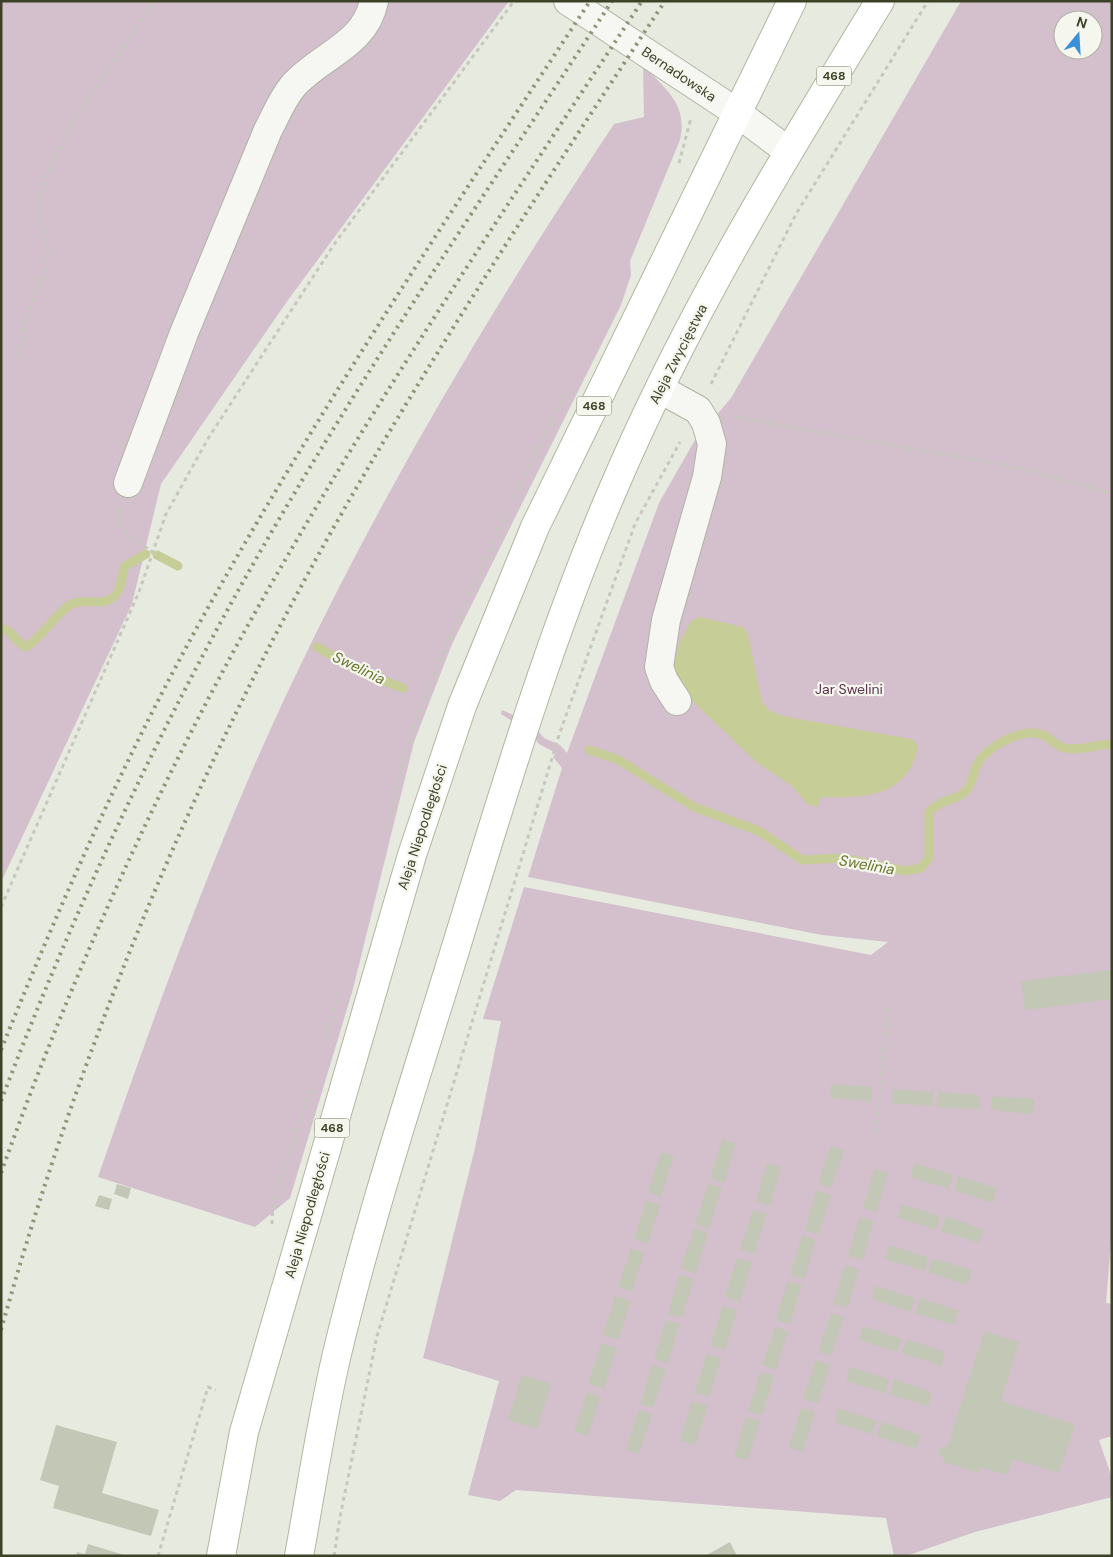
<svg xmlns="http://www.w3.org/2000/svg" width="1113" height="1557" font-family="'DM Sans',sans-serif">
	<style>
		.green { fill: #d4bfcd; fill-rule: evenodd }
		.water { fill: #c7cd96 }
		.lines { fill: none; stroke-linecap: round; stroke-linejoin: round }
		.stream { stroke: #c7cd96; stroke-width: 9 }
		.building { fill: #c3c7b6 }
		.minor-casing { stroke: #b0b4a4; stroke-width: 30 }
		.major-casing { stroke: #b1b69d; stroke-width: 30 }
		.path { stroke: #c6c8bd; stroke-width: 3; stroke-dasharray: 4 4; stroke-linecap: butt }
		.minor { stroke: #f6f7f2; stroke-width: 28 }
		.major { stroke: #fff; stroke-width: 28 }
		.rail { stroke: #8e9577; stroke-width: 4; stroke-dasharray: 2.5 5; stroke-linecap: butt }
		.labels { text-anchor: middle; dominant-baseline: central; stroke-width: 4.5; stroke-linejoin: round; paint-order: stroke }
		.shield { fill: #f5f7ef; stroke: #747862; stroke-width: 1 }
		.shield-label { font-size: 12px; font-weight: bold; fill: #3c4226 }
		.street-label { font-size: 14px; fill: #3c4226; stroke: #f5f7ef }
		.park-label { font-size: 14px; fill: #5f324d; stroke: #f5f7ef }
		.water-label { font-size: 15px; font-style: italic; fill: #69752c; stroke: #f5f7ef }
	</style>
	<rect width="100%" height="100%" fill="#e7eadf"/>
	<g class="green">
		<path d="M1,1H509L288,300L161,484L132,604L1,882Z"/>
		<path d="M961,1H1112V1230L1106,1303L1112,1304V1436L1099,1440L1112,1478V1497L975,1532L906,1556H894L886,1518L516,1490L500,1501L468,1495L499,1381L423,1358L475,1148L501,1021L483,1019L524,887L871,955L888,942L822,935L528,877L562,768L553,757L556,753L539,744L528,731L501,714L502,710L531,723L544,738L560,745L567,753L659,503L695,440L731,398ZM1063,20H1093V50H1063Z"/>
		<path d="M643,65C666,90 688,104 680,140L630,261L631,275L621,305L452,644L414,742L353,989L290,1198L255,1227L98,1177C145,1041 194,905 251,773C350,546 477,330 614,124L644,117Z"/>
	</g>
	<path class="water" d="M700,617L743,627L748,634L762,702L770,711L783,716L911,739L915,741L918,748C906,798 864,798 821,797L818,807L808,805L792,786L756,762L678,687L674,665L680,641L692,620Z"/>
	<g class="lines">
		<g class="stream">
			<path d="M157,555L178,566"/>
			<path d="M1,630L5,629C15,634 16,643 26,647C42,637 52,619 67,607C83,594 107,612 118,591C122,584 122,574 125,566L146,554"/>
			<path d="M317,647L359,671L403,688"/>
			<path d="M589,750L617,759L694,807L759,831L802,860L843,858L905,871L921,868L929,858V812C942,798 956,801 965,792C975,782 972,766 984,755C998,742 1023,728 1043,735C1053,739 1056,748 1070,749C1083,749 1098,745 1112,744"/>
		</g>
	</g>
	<g class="building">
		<path d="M1112,970V999L1025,1010L1021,981Z"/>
		<path d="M831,1084L872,1087L871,1101L830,1098Z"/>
		<path d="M893,1089L934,1092L933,1106L892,1103Z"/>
		<path d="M938,1092L980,1095L979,1109L937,1107Z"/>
		<path d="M992,1096L1034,1099L1033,1114L991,1110Z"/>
		<path d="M722,1139L736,1143L724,1183L710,1178Z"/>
		<path d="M831,1146L844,1150L831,1188L818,1184Z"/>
		<path d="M661,1152L674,1157L661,1197L648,1192Z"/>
		<path d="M767,1163L781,1167L770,1206L756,1201Z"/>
		<path d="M915,1163L953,1175L949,1189L910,1177Z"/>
		<path d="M874,1169L888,1173L877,1212L863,1208Z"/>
		<path d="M958,1176L997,1188L993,1203L954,1190Z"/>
		<path d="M117,1184L131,1188L128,1199L114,1194Z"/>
		<path d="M708,1184L722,1188L709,1228L695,1224Z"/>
		<path d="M816,1191L831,1195L819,1234L805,1230Z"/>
		<path d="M99,1195L112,1199L109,1210L95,1206Z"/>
		<path d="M646,1200L660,1205L648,1244L634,1240Z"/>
		<path d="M902,1204L940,1216L936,1230L897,1217Z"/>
		<path d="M753,1210L767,1214L754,1254L740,1249Z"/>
		<path d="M946,1216L984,1230L979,1243L941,1231Z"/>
		<path d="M860,1217L874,1221L863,1260L848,1256Z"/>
		<path d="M694,1228L708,1233L696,1273L681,1268Z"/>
		<path d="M802,1235L816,1240L804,1279L790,1275Z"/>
		<path d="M889,1245L928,1257L924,1271L885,1259Z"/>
		<path d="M631,1248L644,1253L632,1292L618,1287Z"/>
		<path d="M737,1258L752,1262L740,1302L725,1297Z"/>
		<path d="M933,1258L972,1270L967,1285L928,1272Z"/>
		<path d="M845,1265L859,1269L848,1308L833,1304Z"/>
		<path d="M679,1275L694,1279L682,1318L668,1314Z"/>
		<path d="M788,1281L802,1285L790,1324L776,1320Z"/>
		<path d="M876,1286L915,1298L911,1312L872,1299Z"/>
		<path d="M615,1296L631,1301L618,1340L603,1335Z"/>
		<path d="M920,1298L959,1311L954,1325L915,1313Z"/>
		<path d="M723,1306L738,1310L725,1350L710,1345Z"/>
		<path d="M831,1313L844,1317L831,1356L818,1352Z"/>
		<path d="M666,1320L680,1324L668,1363L654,1359Z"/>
		<path d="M863,1326L902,1339L897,1352L859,1340Z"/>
		<path d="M775,1327L788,1331L776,1370L762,1365Z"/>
		<path d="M984,1331L1019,1342L1001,1401L1075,1424L1059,1473L1013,1459L1007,1475L980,1467L978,1473L943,1462L944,1457L938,1455L941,1446L947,1448Z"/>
		<path d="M907,1339L945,1352L941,1366L902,1353Z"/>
		<path d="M601,1343L617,1348L604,1389L588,1384Z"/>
		<path d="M707,1354L722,1358L709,1397L694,1393Z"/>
		<path d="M816,1360L830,1365L818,1404L803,1399Z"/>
		<path d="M652,1365L666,1369L653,1408L640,1404Z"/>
		<path d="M850,1367L889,1379L885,1393L846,1381Z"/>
		<path d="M760,1372L775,1376L762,1415L748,1411Z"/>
		<path d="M522,1375L551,1384L537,1429L508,1420Z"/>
		<path d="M894,1379L932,1392L928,1406L889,1394Z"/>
		<path d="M587,1392L601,1397L588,1436L574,1431Z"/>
		<path d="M692,1401L708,1405L695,1445L680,1441Z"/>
		<path d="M801,1408L815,1412L803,1452L789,1447Z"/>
		<path d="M838,1408L877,1421L872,1434L834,1422Z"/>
		<path d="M639,1410L652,1414L639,1454L626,1449Z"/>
		<path d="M746,1417L760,1421L748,1461L734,1456Z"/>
		<path d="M882,1422L921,1435L916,1449L877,1436Z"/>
		<path d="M56,1425L117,1442L102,1493L159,1510L151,1536L53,1508L59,1486L40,1480Z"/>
		<path d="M730,1542L737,1556H705Z"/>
		<path d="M88,1544L124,1555V1556H76L77,1552L85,1554Z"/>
	</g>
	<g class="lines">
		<g class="minor-casing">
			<g id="minor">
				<path d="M568,1L736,112L788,151"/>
				<path d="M660,389L698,410L706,423L712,444L707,477L666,620L659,667L664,681L677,701"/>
				<path d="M128,483L184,333L268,130C276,115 282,99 293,86C320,55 365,46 374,1"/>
			</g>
		</g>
		<g class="major-casing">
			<g id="major">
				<path d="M221,1556L244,1432L412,855L462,706L535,527L792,1"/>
				<path d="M299,1556C311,1490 321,1423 336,1358C369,1219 414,1083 456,947C503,794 548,641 611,494C684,321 782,161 880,1"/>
			</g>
		</g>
		<g class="path">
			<path d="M679,163L691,118"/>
			<path d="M18,356L27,315L46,268L48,253L41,218L40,197L45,176L76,117L123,50L153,1"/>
			<path d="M711,384L796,214L928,1"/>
			<path d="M735,417L1025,469L1112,494"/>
			<path d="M514,498L565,394"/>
			<path d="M120,509C113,530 138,542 153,552"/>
			<path d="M387,829L409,738L441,657L507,513"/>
			<path d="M1,907L139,592L166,514L209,437L335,243L514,1"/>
			<path d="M324,1042L340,988"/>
			<path d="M876,1132L888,1005"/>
			<path d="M272,1224L273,1201L311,1089"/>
			<path d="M158,1556L208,1387L216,1390"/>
			<path d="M334,1556L340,1517L377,1336L559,735L635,524L680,442"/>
		</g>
		<use href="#minor" class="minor"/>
		<use href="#major" class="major"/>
		<g class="rail">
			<path d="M1,1050C60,904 124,759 200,622C319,408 456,205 590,1"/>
			<path d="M1,1101C70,920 152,743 248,573C359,377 488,190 612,1"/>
			<path d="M1,1173C66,991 145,814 237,645C359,423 503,213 642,1"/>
			<path d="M1,1330C78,1055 187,790 326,541C430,356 548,179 665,1"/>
		</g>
	</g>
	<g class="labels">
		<g class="shield">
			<rect x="816.5" y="66.5" width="35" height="19" rx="4"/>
			<rect x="576.5" y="396.5" width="35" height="19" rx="4"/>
			<rect x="314.5" y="1118.5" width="35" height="19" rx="4"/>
		</g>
		<g class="shield-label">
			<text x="834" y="76">468</text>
			<text x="594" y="406">468</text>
			<text x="332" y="1128">468</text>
		</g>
		<g class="street-label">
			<text transform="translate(679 74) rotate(34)">Bernadowska</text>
			<text transform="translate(678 354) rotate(-63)">Aleja Zwycięstwa</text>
			<text transform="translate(422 827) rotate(-72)">Aleja Niepodległości</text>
			<text transform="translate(307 1215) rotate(-74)">Aleja Niepodległości</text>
		</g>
		<g class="park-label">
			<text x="849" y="689">Jar Swelini</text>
		</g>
		<g class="water-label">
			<text transform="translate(359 668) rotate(26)">Swelinia</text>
			<text transform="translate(867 865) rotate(10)">Swelinia</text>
		</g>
	</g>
	<rect width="1113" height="1557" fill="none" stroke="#3c4226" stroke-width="5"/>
	<g transform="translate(1078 35) rotate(18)"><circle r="24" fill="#f5f7ef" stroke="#abaf9f"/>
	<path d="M0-4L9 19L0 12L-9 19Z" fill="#3891da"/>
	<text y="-8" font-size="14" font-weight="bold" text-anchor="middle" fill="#3c4226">N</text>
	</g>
</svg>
